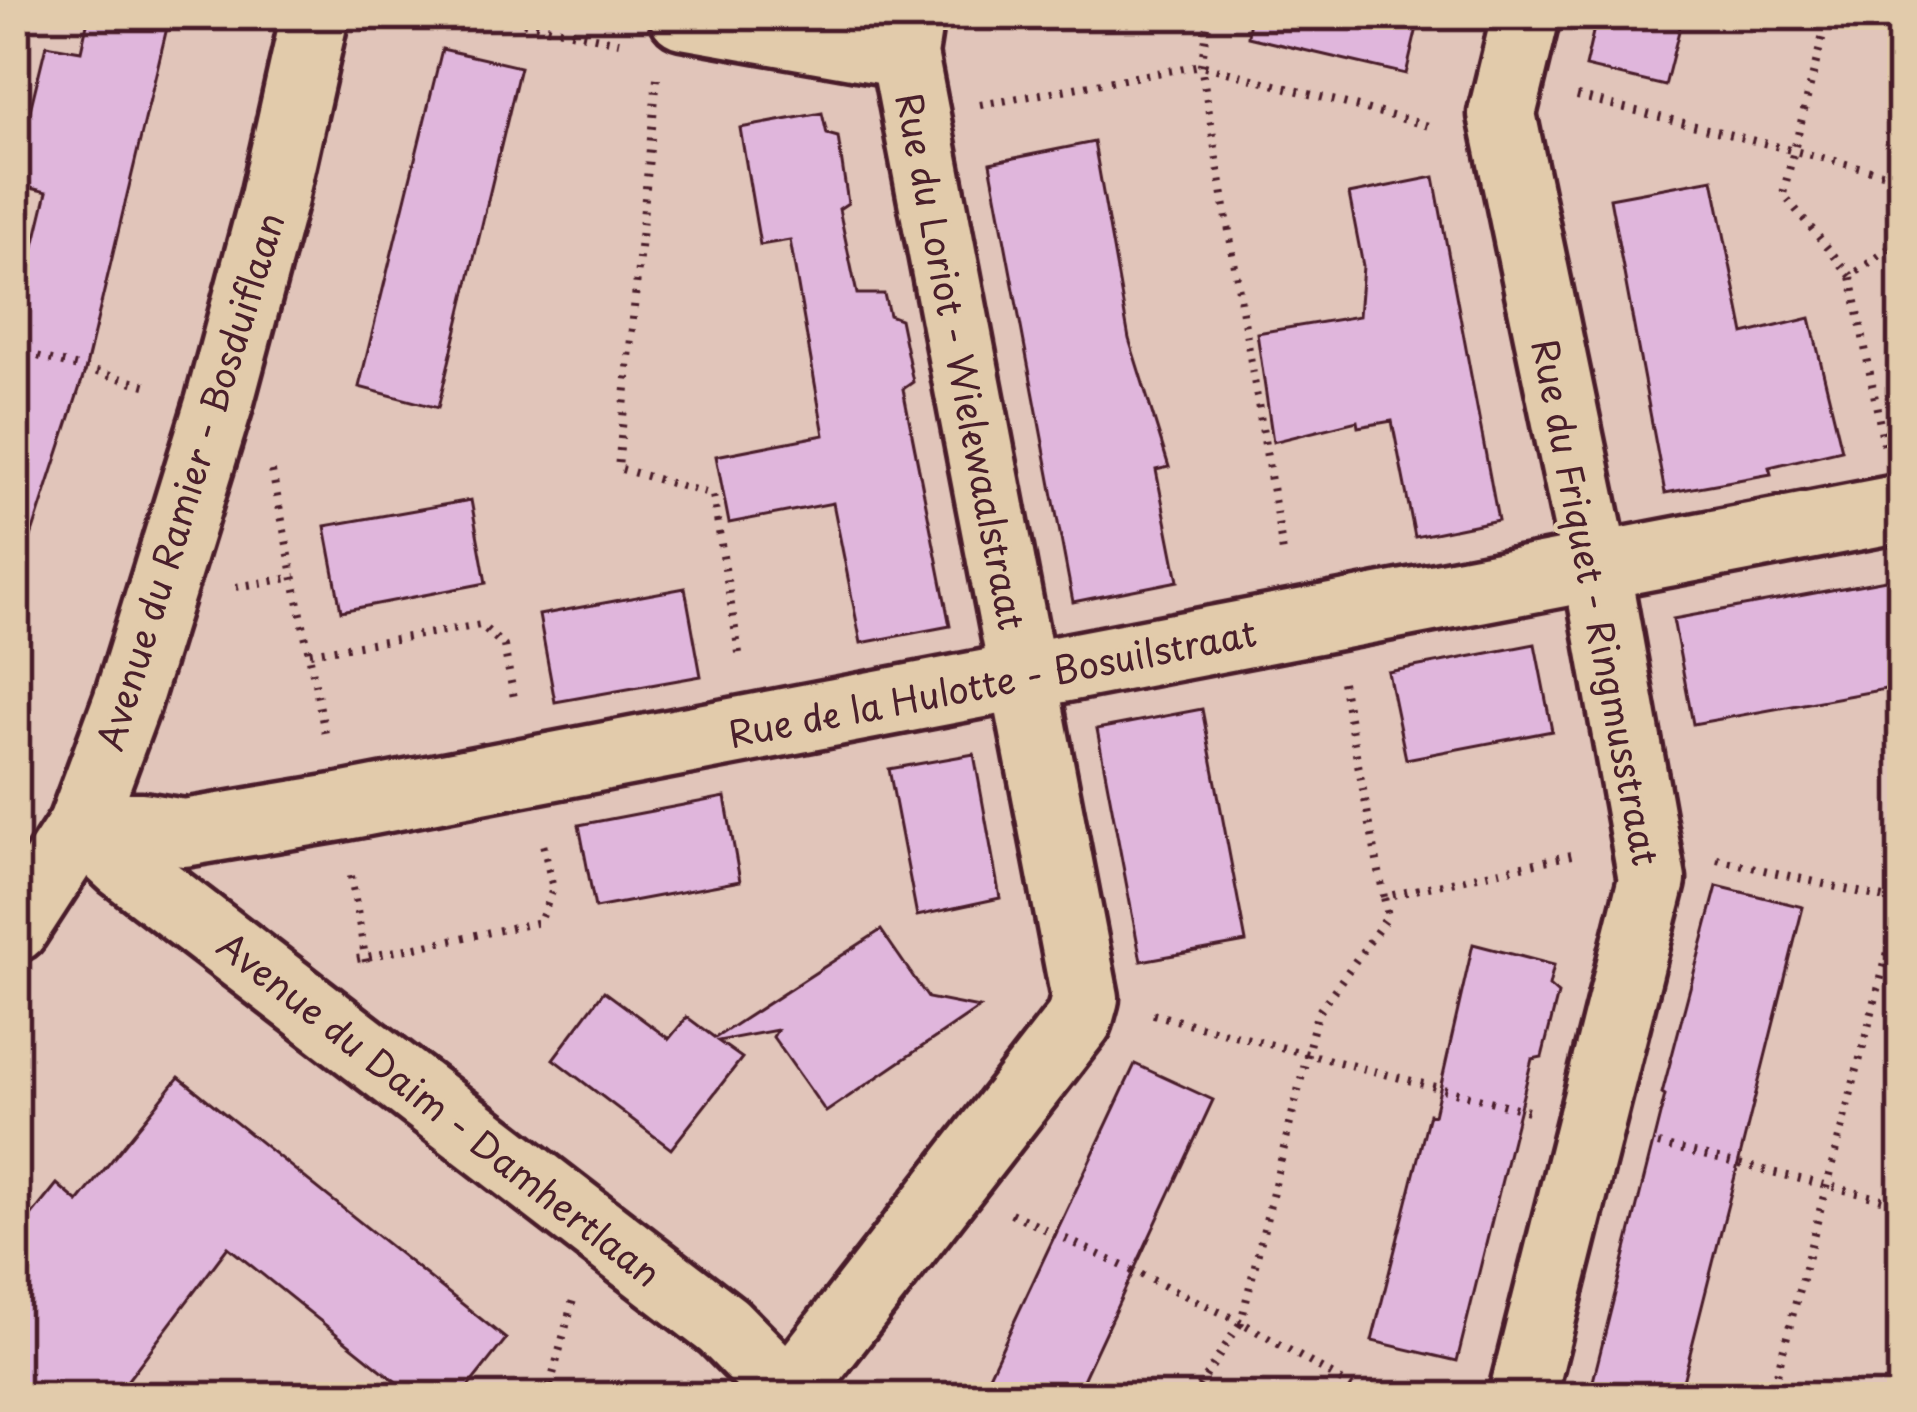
<svg xmlns="http://www.w3.org/2000/svg" width="1917" height="1412" font-family="'Playpen Sans',sans-serif">
	<style>
		.building { fill: #e0b6dc; stroke: #4a1f2b; stroke-width: 3 }
		.lines { fill: none; stroke-linecap: round; stroke-linejoin: round }
		.minor-casing { stroke: #4a1f2b; stroke-width: 75 }
		.path { stroke: #4a1f2b; stroke-width: 8; stroke-dasharray: 3 9; stroke-linecap: butt }
		.minor { stroke: #e2cbab; stroke-width: 66 }
		.labels { text-anchor: middle; dominant-baseline: central; stroke-width: 9; stroke-linejoin: round; paint-order: stroke }
		.street-label { font-size: 36px; fill: #4a1f2b; stroke: #e2cbab }
	</style>
	<rect width="100%" height="100%" fill="#e1c5ba"/>
	<filter id="ink" filterUnits="userSpaceOnUse"><feTurbulence type="fractalNoise" baseFrequency=".00833" numOctaves="2"/><feDisplacementMap in="SourceGraphic" scale="24" xChannelSelector="R" yChannelSelector="G"/><feConvolveMatrix kernelMatrix="1 2 1 2 8 2 1 2 1" color-interpolation-filters="sRGB"/></filter>
	<g filter="url(#ink)">
		<g class="building">
			<path d="M89,15H170L85,371L26,552L15,550V325L47,192L15,184V172L46,45L81,51Z"/>
			<path d="M1250,15H1420L1406,74L1248,37Z"/>
			<path d="M1597,15H1683L1665,86L1585,67Z"/>
			<path d="M442,49L520,67L438,408L359,387Z"/>
			<path d="M822,113L827,134L838,137L848,203L839,209L857,294H884L889,315L900,319L913,382L903,389L950,626L861,643L833,503L729,523L716,456L824,435L790,240L760,245L740,128Z"/>
			<path d="M1094,142L1129,339L1169,467L1156,470L1178,581L1073,602L990,163Z"/>
			<path d="M1434,177L1498,520L1415,537L1392,421L1358,427L1357,421L1273,442L1257,333L1359,316L1363,266L1349,194Z"/>
			<path d="M1713,179L1744,334L1810,318L1842,450L1769,467L1771,474L1665,493L1610,198Z"/>
			<path d="M471,500L486,583L341,611L325,526Z"/>
			<path d="M1902,577V686L1693,724L1673,619Z"/>
			<path d="M685,588L701,676L555,702L539,615Z"/>
			<path d="M1535,644L1552,731L1406,759L1388,672Z"/>
			<path d="M1202,709L1246,942L1141,961L1097,729Z"/>
			<path d="M974,754L1000,898L917,916L889,769Z"/>
			<path d="M725,797L740,881L595,908L579,825Z"/>
			<path d="M1717,886L1803,907L1732,1188L1679,1397H1589L1665,1095L1662,1093Z"/>
			<path d="M881,930L928,998L979,1008L826,1112L773,1037L777,1030L718,1041L742,1058L671,1149L553,1059L604,991L669,1039L687,1017L715,1038Z"/>
			<path d="M1473,944L1554,965L1549,986L1558,994L1542,1057L1532,1059L1457,1361L1372,1341L1429,1114L1434,1115Z"/>
			<path d="M1135,1064L1213,1100L1075,1397H979Z"/>
			<path d="M179,1077L506,1339L460,1397H415L228,1247L115,1397H15V1236L57,1184L78,1202Z"/>
		</g>
		<g class="lines">
			<g class="minor-casing">
				<g id="minor">
					<path d="M683,15L904,54"/>
					<path d="M81,826H142L184,833L340,807L1902,508"/>
					<path d="M81,826L123,865L723,1326L793,1397"/>
					<path d="M15,928L81,826L127,702L219,404L274,198L315,15"/>
					<path d="M789,1393L1079,1020L1085,998L904,54L910,15"/>
					<path d="M1522,1397L1652,880L1596,566L1502,114L1526,15"/>
				</g>
			</g>
			<g class="path">
				<path d="M488,15L619,42"/>
				<path d="M1210,15L1201,65L1284,558"/>
				<path d="M1828,15L1783,194L1851,276"/>
				<path d="M657,78L618,468L713,495L740,659"/>
				<path d="M1577,96L1902,178"/>
				<path d="M980,105L1201,65L1433,127"/>
				<path d="M15,350L152,387"/>
				<path d="M1884,445L1851,276L1891,247L1902,199"/>
				<path d="M272,471L326,738"/>
				<path d="M236,587L296,577"/>
				<path d="M310,653L481,625L504,646L515,703"/>
				<path d="M1342,682L1384,897L1576,854"/>
				<path d="M1717,859L1901,902"/>
				<path d="M351,876L366,962"/>
				<path d="M357,959L540,922L553,889L542,839"/>
				<path d="M1153,1014L1528,1111"/>
				<path d="M1658,1144L1902,1204"/>
				<path d="M1011,1213L1241,1322L1317,1014L1388,916L1384,897"/>
				<path d="M547,1397L574,1296"/>
				<path d="M1192,1397L1241,1322L1369,1397"/>
				<path d="M1771,1397L1901,902"/>
			</g>
			<use href="#minor" class="minor"/>
		</g>
	</g>
	<g class="labels">
		<g class="street-label">
			<text transform="translate(962 361) rotate(79)">Rue du Loriot - Wielewaalstraat</text>
			<text transform="translate(189 481) rotate(-73)">Avenue du Ramier - Bosduiflaan</text>
			<text transform="translate(1597 602) rotate(79)">Rue du Friquet - Ringmusstraat</text>
			<text transform="translate(992 682) rotate(-11)">Rue de la Hulotte - Bosuilstraat</text>
			<text transform="translate(440 1108) rotate(38)">Avenue du Daim - Damhertlaan</text>
		</g>
	</g>
	<rect width="1917" height="1412" fill="none" stroke="#e2cbab" stroke-width="60"/>
	<rect x="30" y="30" width="1857" height="1352" fill="none" stroke="#4a1f2b" stroke-width="4.5" filter="url(#ink)"/>
</svg>
